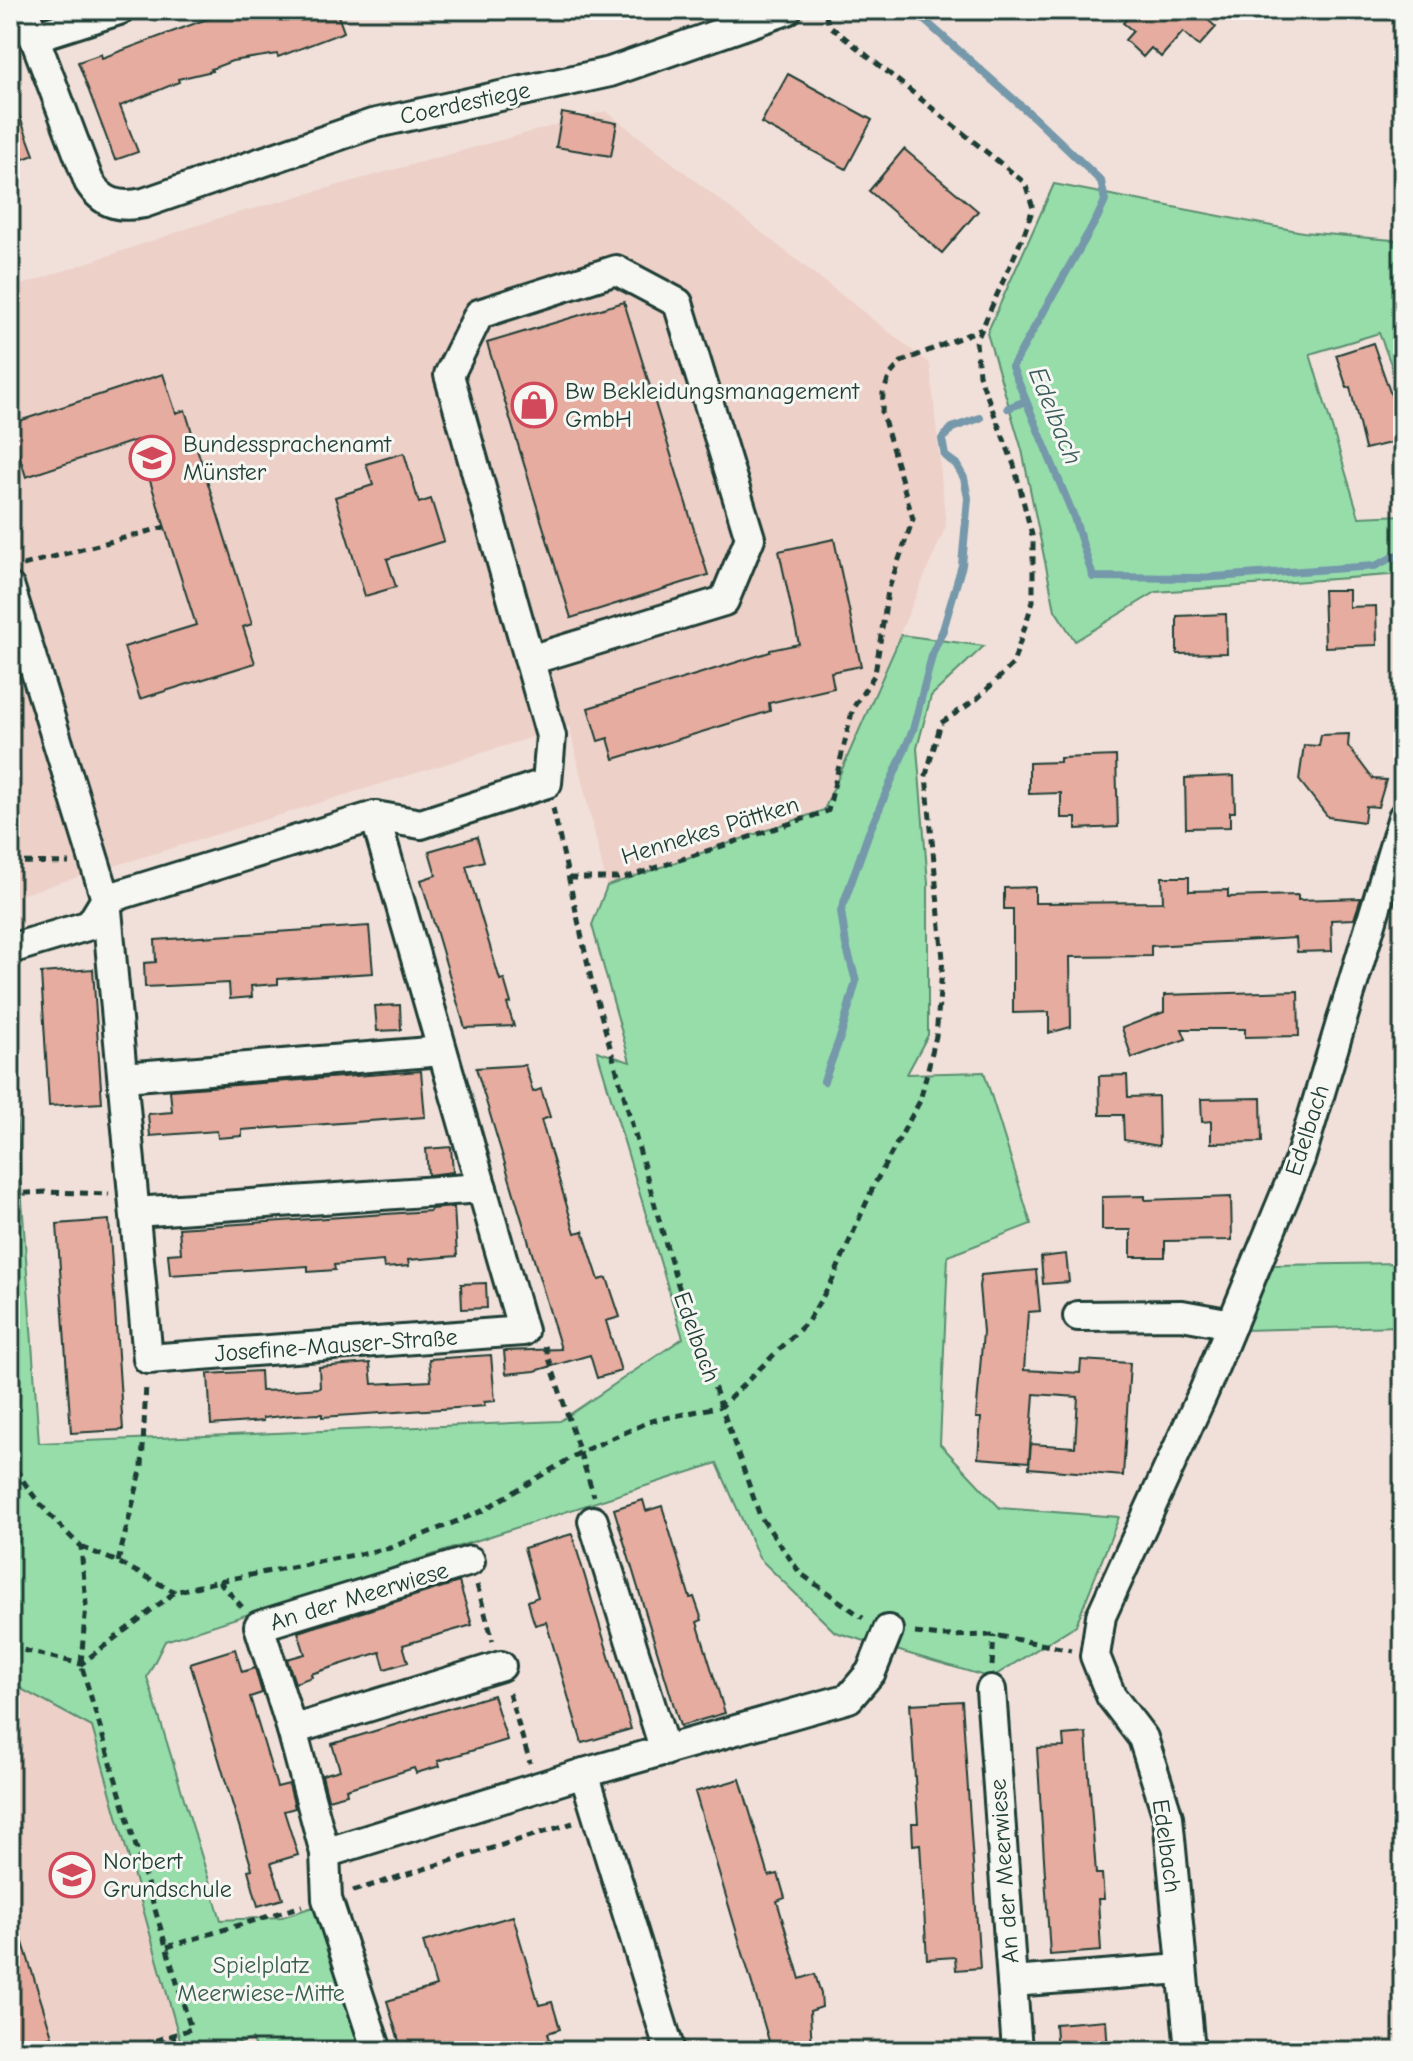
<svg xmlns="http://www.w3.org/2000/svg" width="1413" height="2061" font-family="'Comic Neue',sans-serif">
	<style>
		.built { fill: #edd0c8 }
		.green { fill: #96ddaa; stroke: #5a8d6f; stroke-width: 2 }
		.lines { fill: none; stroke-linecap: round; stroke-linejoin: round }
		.stream { stroke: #7598aa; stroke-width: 8 }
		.building { fill: #e5ac9f; stroke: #1f3d34; stroke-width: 2 }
		.minor-casing { stroke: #1f3d34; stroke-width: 34 }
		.path { stroke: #1f3d34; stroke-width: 5; stroke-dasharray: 8 6; stroke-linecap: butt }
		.minor { stroke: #f6f6f2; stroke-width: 28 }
		.labels { text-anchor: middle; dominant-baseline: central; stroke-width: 6; stroke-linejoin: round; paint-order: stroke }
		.street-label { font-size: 24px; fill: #1f3d34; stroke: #f6f6f2 }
		.poi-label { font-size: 24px; fill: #1f3d34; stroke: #f6f6f2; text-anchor: start }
		.park-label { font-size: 24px; fill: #375d4c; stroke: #f6f6f2 }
		.water-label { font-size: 26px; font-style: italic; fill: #3c5b5b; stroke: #f6f6f2 }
	</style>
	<rect width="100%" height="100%" fill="#f1e0d9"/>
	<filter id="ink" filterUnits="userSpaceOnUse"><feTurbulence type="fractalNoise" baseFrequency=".0125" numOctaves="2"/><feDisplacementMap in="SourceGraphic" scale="16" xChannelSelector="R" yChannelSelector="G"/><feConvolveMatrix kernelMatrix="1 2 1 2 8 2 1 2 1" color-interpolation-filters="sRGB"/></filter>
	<g filter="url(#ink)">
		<g class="built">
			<path d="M606,111L930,364L946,526L824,810L607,886L569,726L10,898V289L216,219Z"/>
			<path d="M10,1683L92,1727L175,2023L169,2044L171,2051H10Z"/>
		</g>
		<g class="green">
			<path d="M1054,184L1303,232L1403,241V369L1394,372L1379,333L1310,354L1359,517L1403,515V574L1156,592L1075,641L1055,610L1022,450L987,333Z"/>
			<path d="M901,635L984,646L931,696L917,748L928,883V1035L907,1074L984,1072L1031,1224L948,1256L940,1444L1000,1508L1119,1517L1076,1625L991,1678L835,1632L759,1558L717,1463L165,1641L147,1677L221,1920L282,1917L313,1907L316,1914H319L365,2051H256L252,2039L217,2051H183L92,1727L10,1683V1029L39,1443L560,1421L683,1338L597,1051L630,1062L592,925L607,886L824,810Z"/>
			<path d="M1403,1263V1326L1244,1330L1274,1265Z"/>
		</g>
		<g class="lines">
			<g class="stream">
				<path d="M913,10L1036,119L1101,181L1105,201L1097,218L1012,367L1074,517L1093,577L1199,578L1375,566L1403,552"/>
				<path d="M1008,408L1026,401"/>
				<path d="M824,1081L841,1035L856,981L846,945L841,911L868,835L913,730L933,652L943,630L962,565L968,498L964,478L956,464L945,456L942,439L952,428L980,418"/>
			</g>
		</g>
		<g class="building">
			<path d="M231,10H336L344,32L278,57L277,54L232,61L211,69L212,71L178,79L179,82L120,106L138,152L115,160L78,62L101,54L102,58Z"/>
			<path d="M1135,10H1203L1200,13L1216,27L1199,46L1183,32L1161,57L1151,48L1143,57L1125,40L1133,31L1123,23Z"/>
			<path d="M788,74L872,120L846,169L761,123Z"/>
			<path d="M10,96H12L34,155L10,164Z"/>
			<path d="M562,113L617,123L611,156L556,147Z"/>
			<path d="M904,149L978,211L942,253L869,191Z"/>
			<path d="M624,302L708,575L571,618L487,343Z"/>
			<path d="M1373,343L1391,395L1403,392V440L1365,449L1350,387L1347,388L1336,355Z"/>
			<path d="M163,374L176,413L185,410L252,624L243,627L255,663L140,699L124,647L196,625L137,440L26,477L10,424Z"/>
			<path d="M404,453L419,503L431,499L444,541L387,559L396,587L365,596L335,497L373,485L366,464Z"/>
			<path d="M834,539L861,666L831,672L834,688L769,703L770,711L614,759L608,738L598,741L588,708L770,652V650L799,644L779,551Z"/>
			<path d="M1323,590H1349V607L1376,606L1377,645L1325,647Z"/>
			<path d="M1226,614L1227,653L1177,654V616Z"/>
			<path d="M1349,734L1348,746L1373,779L1386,780L1378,807L1366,806L1364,822L1328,817L1299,780L1304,745L1319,746L1321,735Z"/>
			<path d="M1116,756L1118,827L1076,829V818H1061V793L1029,794V763L1060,762V758Z"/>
			<path d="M1234,776L1235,812H1230V827L1186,828L1185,778Z"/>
			<path d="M477,837L484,861L466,866L500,980L504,979L511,1003L507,1004L514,1026L465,1028L421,880L436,875L429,851Z"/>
			<path d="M1162,877H1189V891L1228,890V897L1298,895V900L1361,898L1354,919L1331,920L1332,951L1297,952L1296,938L1151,946V956L1070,957L1071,1027L1049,1033V1012L1013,1013V909H1004V888L1035,887V903L1163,902Z"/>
			<path d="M369,926L373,973L278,979V984L251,986L252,997L230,999L229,983L145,987L144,963L156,962L155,940Z"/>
			<path d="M93,969L102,1103L49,1106L41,973Z"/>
			<path d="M1298,991L1299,1036L1245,1037V1029H1182L1186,1039L1132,1058L1122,1028L1164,1012V995Z"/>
			<path d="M400,1005L401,1030L377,1031L375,1006Z"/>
			<path d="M525,1065L533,1092L541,1089L550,1117L541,1120L575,1233L583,1231L599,1280L607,1278L620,1317L606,1321L621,1371L597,1378L590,1355L535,1371L506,1374L504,1351L561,1349L476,1068Z"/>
			<path d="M421,1071L425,1117L242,1130V1136L218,1138L217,1131L150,1136L148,1114L172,1112L170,1090Z"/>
			<path d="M1127,1075L1128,1097L1158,1096L1159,1146L1124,1140L1123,1115H1100L1099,1076Z"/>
			<path d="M1261,1098L1262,1142L1211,1143V1121L1202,1122L1201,1099Z"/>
			<path d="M451,1147L453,1172L428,1175L426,1149Z"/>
			<path d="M1145,1196V1200L1231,1197L1232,1240L1165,1241V1257H1131V1230H1102V1197Z"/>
			<path d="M454,1207L457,1256L408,1260L409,1266L384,1268L383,1261L334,1265L335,1270L308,1272V1266L170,1275L168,1254L181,1253L179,1228L430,1211L431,1209Z"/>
			<path d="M109,1220L123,1430L71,1433L57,1224Z"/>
			<path d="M1066,1254L1069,1282L1043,1284L1041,1257Z"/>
			<path d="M1036,1270L1040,1311L1028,1312L1024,1370L1080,1373L1081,1360L1130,1363L1123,1476L1029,1468L1031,1444L1075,1447L1078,1397L1034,1394L1029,1462L978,1458L981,1418H976L983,1332L979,1286L981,1275Z"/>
			<path d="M486,1283L487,1308L462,1309L461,1284Z"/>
			<path d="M491,1355L495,1401L484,1402L485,1406L322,1417V1414L293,1415L263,1418V1421L211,1425L208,1374L260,1371L261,1391L291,1390L320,1388L319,1367L370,1363L372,1384L431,1381L429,1359Z"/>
			<path d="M643,1500L646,1511L662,1506L690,1598L694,1597L702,1620L697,1622L725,1713L680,1726L614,1509Z"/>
			<path d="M572,1534L631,1729L582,1743L546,1622L535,1625L531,1613L528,1601L538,1597L524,1548Z"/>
			<path d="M459,1582L472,1625L403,1645L408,1662L385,1669L380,1652L311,1674L312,1677L295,1683L287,1659L305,1654L298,1632Z"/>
			<path d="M235,1649L242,1672L255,1668L262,1693L250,1697L277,1787L289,1784L295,1808L284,1811L298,1855L271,1863L283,1899L258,1906L248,1870L252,1869L190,1663Z"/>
			<path d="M493,1695L507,1740L438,1761L440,1766L416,1773L414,1768L346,1789L347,1794L328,1799L322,1775L340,1770L332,1744Z"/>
			<path d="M962,1701L980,1968L956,1970L955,1957L927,1959L920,1844L913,1845L912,1823H918L910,1704Z"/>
			<path d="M1086,1733L1096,1874H1102L1104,1899H1098L1101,1951L1050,1955L1037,1748L1064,1747L1063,1735Z"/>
			<path d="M740,1779L769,1876L778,1874L785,1898L777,1901L800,1979L815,1974L821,1994L822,2007L810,2011L812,2051H772L695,1792Z"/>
			<path d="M513,1916L539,2005L552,2002L560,2029L548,2033L553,2051H402L387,2001L436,1986L423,1942Z"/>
			<path d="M15,1917L52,2036L10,2048V1918Z"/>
			<path d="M1106,2020L1108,2051H1057L1055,2024Z"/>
		</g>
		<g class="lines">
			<g class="minor-casing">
				<g id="minor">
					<path d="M24,10L89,182C103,204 119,208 144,203L372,124L610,72L787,10"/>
					<path d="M34,37L119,10"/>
					<path d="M10,588L106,899L148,1359L523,1331L375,816"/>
					<path d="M10,949L90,925L106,899L375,816L421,824L547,783L551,736L449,375L479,314L616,270L678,303L750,538L724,601L530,660"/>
					<path d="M124,1077L442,1051"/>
					<path d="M135,1212L482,1188"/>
					<path d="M1078,1316L1182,1315L1232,1324"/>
					<path d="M593,1521L665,1751"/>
					<path d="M470,1561L259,1626L292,1730L325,1853L584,1773"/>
					<path d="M991,1690L1017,2051"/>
					<path d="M292,1730L501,1666"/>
					<path d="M325,1853L327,1899L377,2051"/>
					<path d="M1012,1982L1181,1969"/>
					<path d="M670,2051L584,1773L849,1698L871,1672L888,1630"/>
					<path d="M1190,2051L1168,1817L1143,1738L1111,1696L1095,1656L1101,1616L1204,1391L1300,1159L1403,817"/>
				</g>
			</g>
			<g class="path">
				<path d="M23,565L165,527"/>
				<path d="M553,808L592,983L675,1276L760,1516L800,1573L863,1618"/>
				<path d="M10,862L69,863"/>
				<path d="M569,878H625L828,811L853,708L875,674L888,591L913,519L882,413L883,393L890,375L901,362L981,329"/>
				<path d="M10,1194L47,1192L109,1194"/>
				<path d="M545,1346L594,1496"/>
				<path d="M10,1456C26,1493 53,1519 81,1547L86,1604L81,1664L191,2029L122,2051"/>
				<path d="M10,1498L20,1480"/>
				<path d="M81,1547L118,1562L175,1592"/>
				<path d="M118,1562L142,1467L146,1384"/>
				<path d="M219,1581L242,1607"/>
				<path d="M477,1585L493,1641"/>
				<path d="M915,1633L942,1636L994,1635L1071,1650"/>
				<path d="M10,1647L81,1664L175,1592L219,1581L390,1548L480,1512L581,1452L651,1421L722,1406L808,1321L832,1281L874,1185L920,1101L936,1036L943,959L926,775L941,723L977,699L1013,664L1033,601V539L1014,465L979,375L976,342L1024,234L1033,208L1025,183L829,25L824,10"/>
				<path d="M992,1666L994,1635"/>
				<path d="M509,1693L530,1763"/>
				<path d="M353,1891L573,1823"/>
				<path d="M167,1947L302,1906"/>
				<path d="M173,2035L177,2051"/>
			</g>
			<use href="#minor" class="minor"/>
		</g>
	</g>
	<defs>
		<g id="shop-ring" transform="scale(2.3)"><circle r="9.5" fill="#f6f6f2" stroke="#d1495b" stroke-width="1.5"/><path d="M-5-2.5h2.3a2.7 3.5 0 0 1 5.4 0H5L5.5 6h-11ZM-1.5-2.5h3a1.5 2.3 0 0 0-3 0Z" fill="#d1495b"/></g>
		<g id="university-ring" transform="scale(2.3)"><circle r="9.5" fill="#f6f6f2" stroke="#d1495b" stroke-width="1.5"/><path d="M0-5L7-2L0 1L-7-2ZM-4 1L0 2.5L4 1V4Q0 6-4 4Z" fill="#d1495b"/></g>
		<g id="school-ring" transform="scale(2.3)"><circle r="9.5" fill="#f6f6f2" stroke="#d1495b" stroke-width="1.5"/><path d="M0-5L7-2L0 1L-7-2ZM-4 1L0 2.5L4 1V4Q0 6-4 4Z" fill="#d1495b"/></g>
	</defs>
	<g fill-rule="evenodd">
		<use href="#shop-ring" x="534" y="405"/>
		<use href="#university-ring" x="152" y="458"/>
		<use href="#school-ring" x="72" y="1875"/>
	</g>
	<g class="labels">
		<g class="street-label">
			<text transform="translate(465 103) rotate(-12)">Coerdestiege</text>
			<text transform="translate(710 830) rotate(-17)">Hennekes Pättken</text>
			<text transform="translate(1307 1130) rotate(-72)">Edelbach</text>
			<text transform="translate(697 1337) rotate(70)">Edelbach</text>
			<text transform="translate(336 1345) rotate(-4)">Josefine-Mauser-Straße</text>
			<text transform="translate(359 1596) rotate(-17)">An der Meerwiese</text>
			<text transform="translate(1167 1846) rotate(82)">Edelbach</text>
			<text transform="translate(1004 1871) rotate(-94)">An der Meerwiese</text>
		</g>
		<g class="poi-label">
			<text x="565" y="391">Bw Bekleidungsmanagement<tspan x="565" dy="28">GmbH</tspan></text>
			<text x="183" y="444">Bundessprachenamt<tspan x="183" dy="28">Münster</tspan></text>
			<text x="103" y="1861">Norbert<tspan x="103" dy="28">Grundschule</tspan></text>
		</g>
		<g class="park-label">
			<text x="261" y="1965">Spielplatz<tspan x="261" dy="28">Meerwiese-Mitte</tspan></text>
		</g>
		<g class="water-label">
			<text transform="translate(1055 416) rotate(68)">Edelbach</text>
		</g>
	</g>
	<rect width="1413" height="2061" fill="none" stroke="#f6f6f2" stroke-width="40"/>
	<rect x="20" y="20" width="1373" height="2021" fill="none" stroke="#1f3d34" stroke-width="3" filter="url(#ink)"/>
</svg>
